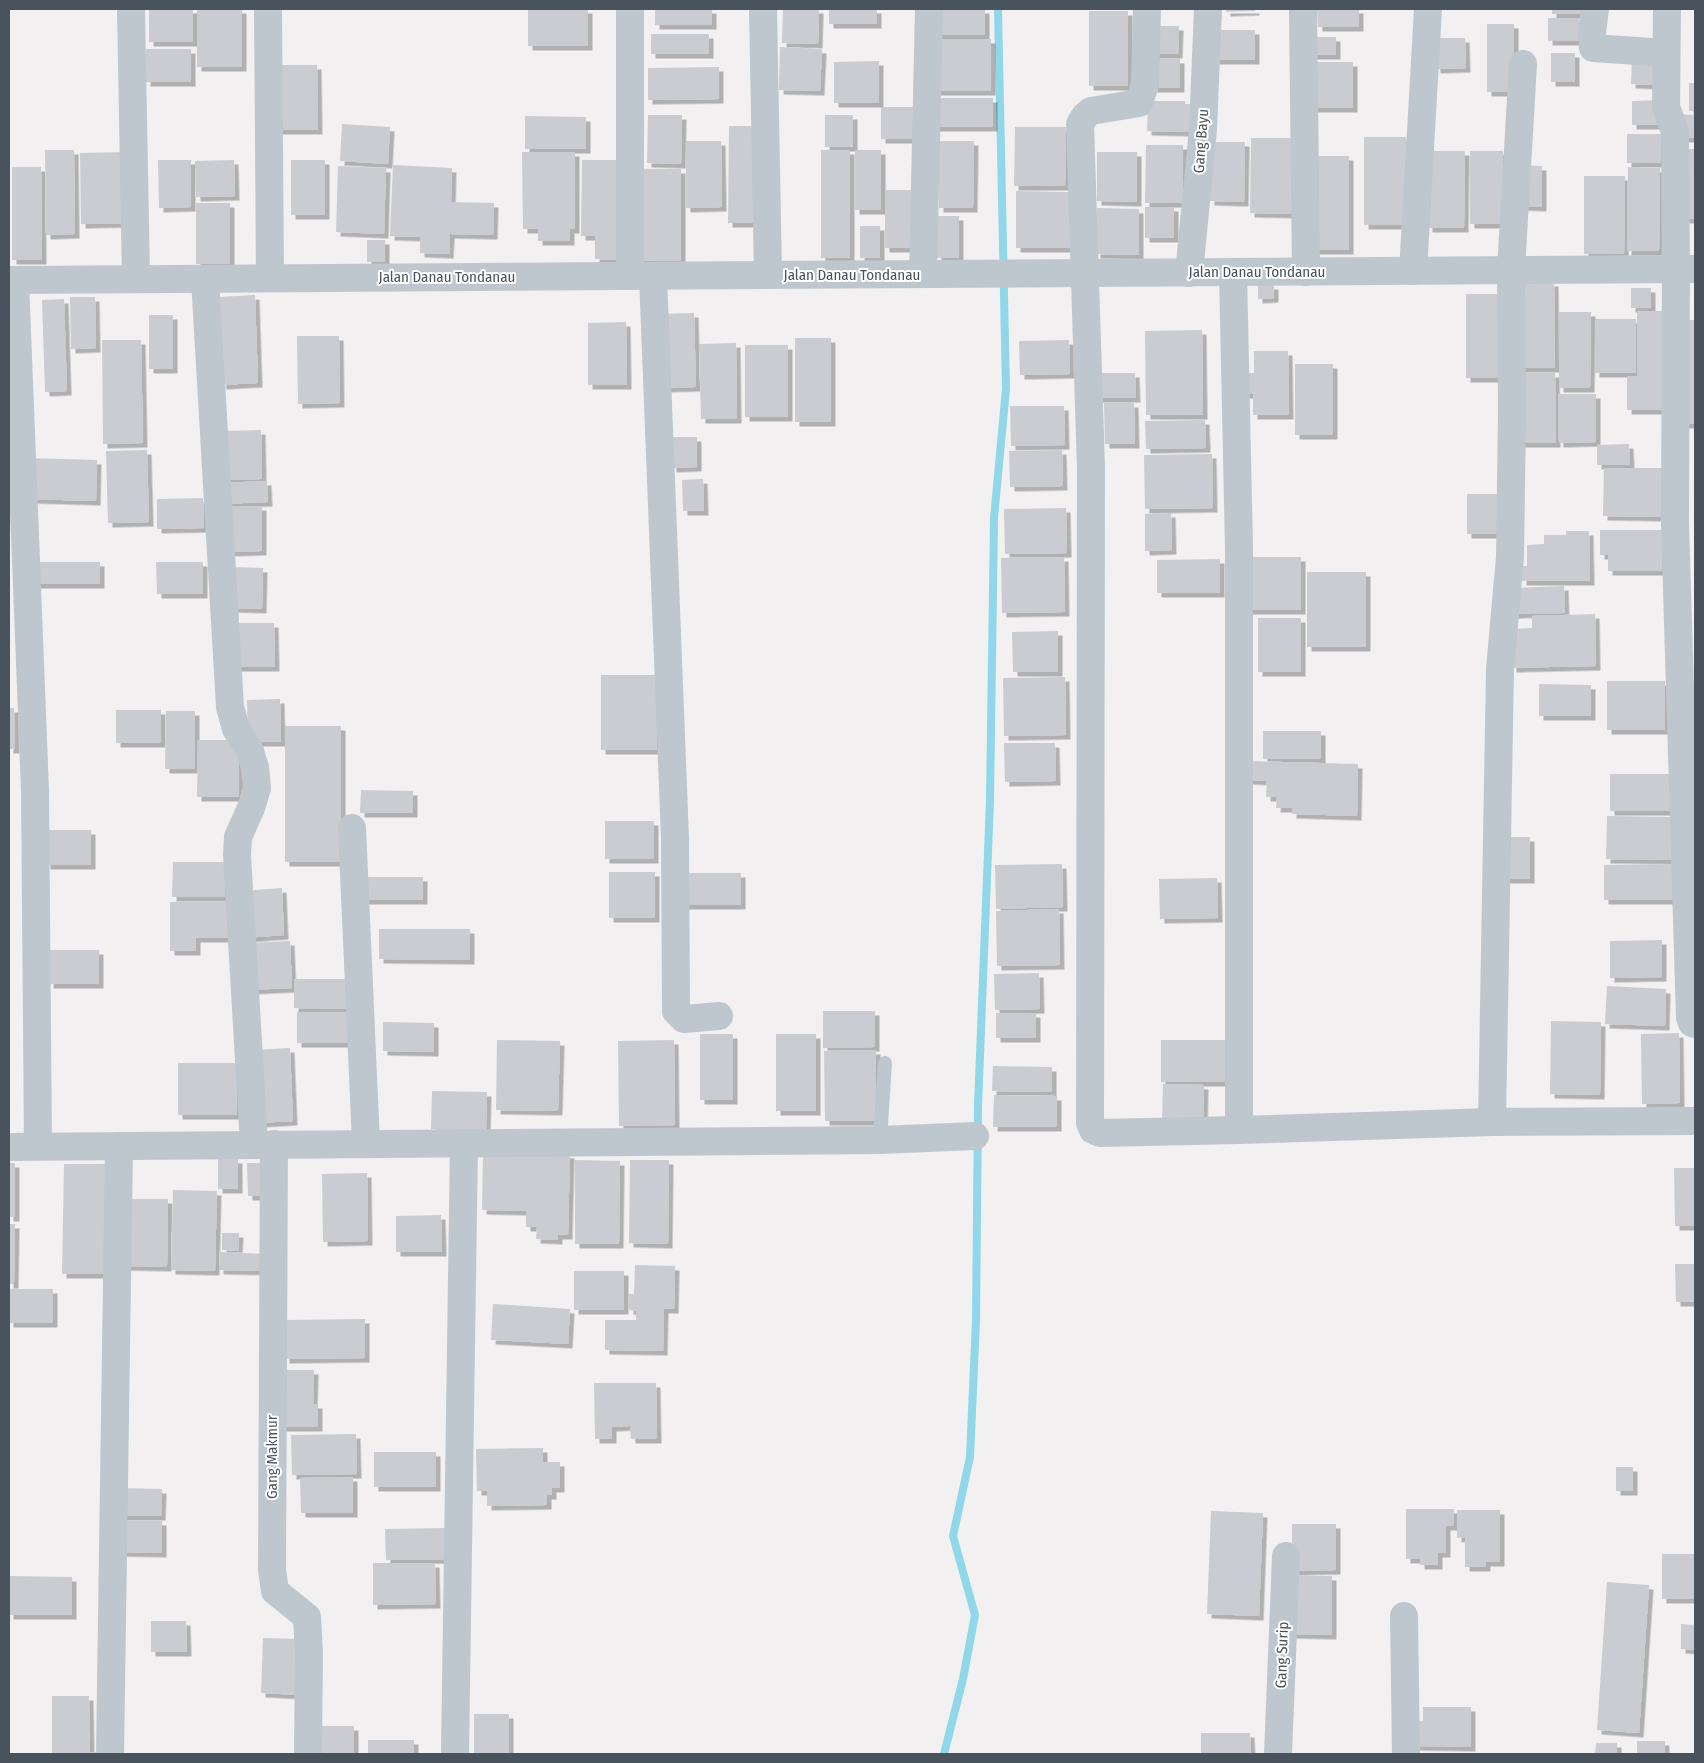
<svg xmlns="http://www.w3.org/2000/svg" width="1704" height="1763" font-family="'Fira Sans Condensed',sans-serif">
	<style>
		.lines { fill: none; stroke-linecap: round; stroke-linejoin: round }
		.stream { stroke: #8fd7e9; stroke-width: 8 }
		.building { fill: #caccd2; filter: url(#shadow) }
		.lane { stroke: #bec7ce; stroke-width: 14 }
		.street { stroke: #bec7ce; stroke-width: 28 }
		.labels { text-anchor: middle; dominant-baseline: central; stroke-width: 4; stroke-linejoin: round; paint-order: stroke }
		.street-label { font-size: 15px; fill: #48535d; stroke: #fff }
	</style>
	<defs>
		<filter id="shadow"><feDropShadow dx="4.5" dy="4.5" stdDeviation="0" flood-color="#0004"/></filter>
	</defs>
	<rect width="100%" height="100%" fill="#f2f0f0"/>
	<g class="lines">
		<path class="stream" d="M944,1754L963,1679L975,1615L953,1536L970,1457L976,1320L978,1106L990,801L994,518L1006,389L998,9"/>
	</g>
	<g class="building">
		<rect x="149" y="9" width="44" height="33"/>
		<rect x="197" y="9" width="45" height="58"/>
		<rect x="528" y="9" width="60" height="37"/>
		<rect x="655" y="9" width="57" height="16"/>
		<path d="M783,9H819L818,44L782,43Z"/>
		<rect x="829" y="9" width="48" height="15"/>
		<rect x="932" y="9" width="53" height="26"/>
		<path d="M1226,9H1255V11L1226,12Z"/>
		<path d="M1317,9H1359V27H1318Z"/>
		<rect x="1552" y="9" width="32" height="5"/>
		<rect x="1089" y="11" width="39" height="75"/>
		<rect x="1548" y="18" width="31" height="23"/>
		<rect x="1487" y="24" width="27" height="68"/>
		<path d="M1153,26H1179L1178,54H1153Z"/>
		<rect x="1215" y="30" width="40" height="30"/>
		<rect x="651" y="34" width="58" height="20"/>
		<rect x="1310" y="37" width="26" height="18"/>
		<path d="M1435,38H1465L1466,68L1436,69Z"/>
		<rect x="934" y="39" width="57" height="52"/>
		<path d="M780,47L822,49L820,91L779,90Z"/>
		<rect x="146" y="49" width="45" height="33"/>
		<rect x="1551" y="53" width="24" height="29"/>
		<path d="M1632,57H1657L1656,85L1631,84Z"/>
		<rect x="1153" y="59" width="27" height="29"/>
		<path d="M879,61V103H834V62Z"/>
		<rect x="1308" y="62" width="45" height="46"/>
		<path d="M276,65H317L318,130H276Z"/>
		<path d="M719,67V99L648,100V68Z"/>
		<rect x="1689" y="83" width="6" height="28"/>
		<rect x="933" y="98" width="60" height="29"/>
		<path d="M1662,100V125H1632V101Z"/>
		<path d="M1148,101H1185V104H1190L1189,132L1147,131Z"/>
		<rect x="881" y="107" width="33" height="32"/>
		<path d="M1680,114L1695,115V138H1679Z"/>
		<path d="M648,115H682L681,164L647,163Z"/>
		<rect x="825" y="115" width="28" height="32"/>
		<path d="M525,116L586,117V149H525Z"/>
		<path d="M342,124L390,127L388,164L340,161Z"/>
		<path d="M729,126H760L759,223H728Z"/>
		<path d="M1015,127H1066L1065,186H1014Z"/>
		<path d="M1627,134H1661L1660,163H1627Z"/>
		<path d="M1364,137H1406L1405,225H1364Z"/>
		<path d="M1251,138H1301L1300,214L1250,213Z"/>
		<path d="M686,141H721L722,207L686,208Z"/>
		<path d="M939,141H974L973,208H939Z"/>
		<path d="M1210,142H1245L1244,202L1210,201Z"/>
		<path d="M1146,145H1183V203H1145Z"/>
		<path d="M1680,149H1695V219H1679Z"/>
		<path d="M45,150H74L75,234L46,235Z"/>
		<rect x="821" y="150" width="29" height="108"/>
		<rect x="855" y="150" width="26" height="60"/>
		<path d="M1428,151H1465L1464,228H1428Z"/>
		<rect x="1470" y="151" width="33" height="73"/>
		<path d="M126,152L127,223L81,224L80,153Z"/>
		<path d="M522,152H575V229H570V241H538V229H523Z"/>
		<path d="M1097,152H1137V202L1097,201Z"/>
		<rect x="1314" y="156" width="35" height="94"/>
		<path d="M158,160H191V207L159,208Z"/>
		<path d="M234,160L235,196L196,197L195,161Z"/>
		<rect x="291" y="160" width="34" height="55"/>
		<path d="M582,160H621L620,260L595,259V236H581Z"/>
		<path d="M393,165L452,168L451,202L494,203L493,235L450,234L449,254L420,253V237L390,236Z"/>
		<path d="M1518,165L1542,166V207L1518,206Z"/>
		<path d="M338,166L386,168L384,234L336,232Z"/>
		<path d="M12,167H41L42,260H12Z"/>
		<path d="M1628,167L1660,168L1659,251H1627Z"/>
		<rect x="634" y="169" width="47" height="92"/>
		<path d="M1584,176H1625L1624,254H1584Z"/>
		<rect x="885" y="190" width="28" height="58"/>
		<path d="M1016,191L1071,192V248H1016Z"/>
		<rect x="196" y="203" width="34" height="61"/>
		<rect x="1145" y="207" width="29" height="31"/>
		<path d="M1097,208L1139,209V255L1096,254Z"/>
		<rect x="937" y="216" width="22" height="42"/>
		<rect x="860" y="226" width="20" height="32"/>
		<rect x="367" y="240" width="18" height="22"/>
		<path d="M1514,282H1554L1555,368H1515Z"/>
		<path d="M1258,285H1274V298L1258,299Z"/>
		<rect x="1631" y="288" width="20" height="20"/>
		<path d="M1466,294H1504L1503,378H1466Z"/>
		<path d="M255,295L258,383L222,385L219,297Z"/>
		<path d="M70,297H95L96,348L71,349Z"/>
		<path d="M64,299L67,391L45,392L42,300Z"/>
		<path d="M1637,311H1670V410H1627V376H1637Z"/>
		<path d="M1559,312H1591L1590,388H1559Z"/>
		<path d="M694,313L696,387L659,388L658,314Z"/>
		<rect x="149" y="315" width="24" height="54"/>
		<rect x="1595" y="319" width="41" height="54"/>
		<rect x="1681" y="320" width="14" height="104"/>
		<path d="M626,322L627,385H588V323Z"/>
		<path d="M1202,330L1203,415H1146L1145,331Z"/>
		<path d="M297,336H339L340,403L298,404Z"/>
		<rect x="795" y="338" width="36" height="84"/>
		<path d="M102,340H141L143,443L103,444Z"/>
		<path d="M1069,340L1070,374L1020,375L1019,341Z"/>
		<path d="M736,343L737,419H701L699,344Z"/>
		<rect x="745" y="345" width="43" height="72"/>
		<path d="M1254,351H1288L1289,415H1253V394H1244L1243,373H1254Z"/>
		<rect x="1295" y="364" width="38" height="71"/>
		<path d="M1098,373H1135L1136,398H1098Z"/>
		<path d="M1518,373H1555L1556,443H1518Z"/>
		<path d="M1558,394H1596V442L1559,443Z"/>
		<path d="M1104,403H1134L1135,444H1105Z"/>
		<path d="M1010,406H1064L1065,445L1011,446Z"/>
		<path d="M1205,420L1206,448L1146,449L1145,421Z"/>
		<path d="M261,430L262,479L222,480L221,431Z"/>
		<path d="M672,437H697V467L672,468Z"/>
		<path d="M1629,444L1630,465H1597V445Z"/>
		<path d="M147,450L149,522L108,523L106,451Z"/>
		<path d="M1062,450L1063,486L1010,487L1009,451Z"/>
		<path d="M1212,454L1213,508L1145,509L1144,455Z"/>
		<path d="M27,458L97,460L96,501L26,499Z"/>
		<path d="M1604,468H1664L1663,517L1603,516Z"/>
		<path d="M703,479L704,511H683L682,480Z"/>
		<path d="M267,481L268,502L219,504V483Z"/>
		<rect x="1467" y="494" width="36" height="40"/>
		<path d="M203,498L204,528L157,529V499Z"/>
		<path d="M262,506V551L223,552L222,507Z"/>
		<path d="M1066,508L1067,553L1005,554L1004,509Z"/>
		<path d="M1171,513L1172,550L1145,551V514Z"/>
		<path d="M1600,530H1662V571H1608V555H1600Z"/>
		<path d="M1566,531H1589L1590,581H1522V566H1527V545L1544,544V535H1566Z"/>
		<path d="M1064,557L1065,612L1002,613L1001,558Z"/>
		<rect x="1244" y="557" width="57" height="53"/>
		<path d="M1220,559V593H1157V560Z"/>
		<path d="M30,562H100V584H31Z"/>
		<path d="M156,562H203V594H157Z"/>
		<path d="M230,567L263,568L262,609L229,608Z"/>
		<rect x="1307" y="572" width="59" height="75"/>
		<path d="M1564,586L1565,613L1511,614V588Z"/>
		<path d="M1595,614L1596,666L1512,668L1511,629L1532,628V616Z"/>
		<rect x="1258" y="618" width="43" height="54"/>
		<path d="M230,623H274L275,667H231Z"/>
		<path d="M1058,631V672H1013L1012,632Z"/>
		<rect x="601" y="675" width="56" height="75"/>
		<path d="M1065,677L1066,735L1004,736L1003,678Z"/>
		<rect x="1607" y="681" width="58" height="49"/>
		<path d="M1539,684L1591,685V716H1539Z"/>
		<path d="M280,699L281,742H248L247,700Z"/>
		<path d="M9,708H14L15,749H9Z"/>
		<rect x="116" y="710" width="45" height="33"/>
		<path d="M166,711H195V769H165Z"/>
		<rect x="285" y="726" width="56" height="136"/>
		<rect x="1263" y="731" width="58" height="28"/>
		<path d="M198,740H239V797H197Z"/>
		<path d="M1004,743H1055L1056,781L1005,782Z"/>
		<path d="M1248,761L1358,764L1357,816L1292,814V808H1276L1277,797H1266L1267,781L1247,780Z"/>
		<rect x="1610" y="774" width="65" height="37"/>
		<path d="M361,790L413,791V813H360Z"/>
		<path d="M1607,816L1674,817L1673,860L1606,859Z"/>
		<rect x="605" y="821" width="49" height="38"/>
		<rect x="46" y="830" width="45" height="35"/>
		<path d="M1501,837H1530V879H1500Z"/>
		<path d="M173,862H225V897H172Z"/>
		<path d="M1062,864L1063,907L996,909L995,865Z"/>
		<path d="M1679,864V900H1604V865Z"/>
		<rect x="609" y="872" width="46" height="46"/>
		<rect x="680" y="873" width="61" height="32"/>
		<rect x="362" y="877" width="61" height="23"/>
		<path d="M1217,878L1218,918L1160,919L1159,879Z"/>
		<path d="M282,888L284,935L245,938L242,891Z"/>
		<path d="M170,902H229V938H196V951H170Z"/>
		<path d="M1059,909L1060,965L997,966L996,911Z"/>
		<path d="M379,929H470V960L379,959Z"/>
		<path d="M1662,940V977L1610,978V941Z"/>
		<path d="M290,941L292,988L248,990L246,943Z"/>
		<rect x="49" y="950" width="50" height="34"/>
		<path d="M1039,973L1040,1009L995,1010L994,974Z"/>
		<path d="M294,979H352L351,1009L294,1008Z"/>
		<path d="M1607,986L1666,989L1665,1026L1605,1024Z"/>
		<path d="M823,1011H875V1047L823,1048Z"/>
		<rect x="297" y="1012" width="57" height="31"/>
		<rect x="996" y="1013" width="40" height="25"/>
		<path d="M1551,1021L1601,1022L1600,1095L1550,1094Z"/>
		<path d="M383,1022L434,1023V1052L383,1051Z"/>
		<path d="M1679,1033L1680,1103L1642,1104L1641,1034Z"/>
		<rect x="700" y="1034" width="33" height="66"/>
		<rect x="776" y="1034" width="40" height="77"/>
		<path d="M497,1040L560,1041L558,1111L496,1110Z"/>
		<path d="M674,1040L675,1125L619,1126L618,1041Z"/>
		<rect x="1161" y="1040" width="67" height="42"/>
		<path d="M290,1048L293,1121L258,1123L254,1050Z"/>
		<path d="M876,1050V1121H825L824,1051Z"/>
		<rect x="178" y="1063" width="59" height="52"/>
		<path d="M993,1066L1052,1067V1092L992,1091Z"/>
		<path d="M1163,1084L1204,1085L1203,1123L1162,1122Z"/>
		<path d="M432,1091L487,1092L486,1130L431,1129Z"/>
		<path d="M994,1095L1057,1096V1127H993Z"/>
		<path d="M483,1152L570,1154L568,1235H558V1240L536,1239L537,1227H526V1211L482,1210Z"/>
		<rect x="218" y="1159" width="20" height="30"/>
		<path d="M575,1160L620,1161L619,1244H575Z"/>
		<path d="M630,1160H669L668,1244L629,1243Z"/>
		<rect x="9" y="1163" width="6" height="54"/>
		<path d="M247,1163H272V1196H248Z"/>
		<path d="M64,1164H110L109,1274H62Z"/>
		<path d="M1674,1168H1695V1226H1675Z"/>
		<path d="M367,1173L368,1241L323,1242L322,1174Z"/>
		<path d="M173,1190L217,1191L215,1271L171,1270Z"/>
		<path d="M121,1199H168L167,1267L120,1266Z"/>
		<path d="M441,1215L442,1252H396V1216Z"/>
		<path d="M9,1224H15L14,1284H9Z"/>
		<path d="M222,1233H239L238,1251L222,1250Z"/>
		<path d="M220,1252L266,1254V1271L219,1270Z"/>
		<path d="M1675,1264H1695V1302H1676Z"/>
		<path d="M635,1265L675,1266L674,1309H664L663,1351L605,1350V1320H636V1311L629,1310V1294H634Z"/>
		<rect x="574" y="1271" width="50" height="39"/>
		<rect x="9" y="1289" width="44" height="34"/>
		<path d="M493,1304L570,1309L568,1344L491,1340Z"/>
		<path d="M365,1319V1358L285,1359V1320Z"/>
		<path d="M276,1370H314L313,1404H318V1427H275Z"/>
		<path d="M594,1383H656L657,1439H631L630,1426L612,1427V1439H595Z"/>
		<path d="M356,1434L357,1474L292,1475L291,1435Z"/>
		<path d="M543,1448V1462H560V1488H552V1495H547V1505L487,1506V1491H477L476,1449Z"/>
		<rect x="374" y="1452" width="62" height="35"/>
		<rect x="1616" y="1467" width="17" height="24"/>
		<path d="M353,1477V1513H301L300,1478Z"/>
		<path d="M116,1488L162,1489L161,1516H116Z"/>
		<path d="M1406,1509H1454L1453,1526H1446V1553H1438V1565H1420V1559H1406Z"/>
		<path d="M1457,1510H1500V1562H1486V1567H1465V1537L1457,1538Z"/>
		<path d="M1211,1511L1263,1513L1259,1616L1207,1614Z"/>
		<path d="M115,1521H162V1553L115,1552Z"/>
		<path d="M1292,1524H1336V1570L1292,1571Z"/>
		<path d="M448,1528V1559L386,1560L385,1529Z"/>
		<rect x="1662" y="1554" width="33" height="45"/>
		<path d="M373,1563H435L436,1604L373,1605Z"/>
		<path d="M1291,1575L1332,1576V1635L1291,1634Z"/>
		<path d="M9,1576L72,1577V1615H9Z"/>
		<path d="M1607,1582L1649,1585L1639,1733L1597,1730Z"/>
		<path d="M151,1621H186L187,1652H151Z"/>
		<path d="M1681,1624L1695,1625V1650L1681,1649Z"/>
		<path d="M263,1638L301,1639L300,1695L261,1693Z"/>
		<path d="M52,1696H89L90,1752H101V1754H52Z"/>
		<path d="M1423,1707H1471V1747L1415,1746L1416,1721H1423Z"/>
		<rect x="474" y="1714" width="35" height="40"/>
		<rect x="317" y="1726" width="37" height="28"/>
		<path d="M1201,1733H1250L1251,1754H1201Z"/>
		<rect x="368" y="1740" width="46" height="14"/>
		<rect x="1637" y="1741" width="28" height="13"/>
		<path d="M1596,1743H1617V1754H1595Z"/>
	</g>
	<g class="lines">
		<path class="lane" d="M880,1140L885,1063"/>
		<g class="street">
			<path d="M131,9L136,279"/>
			<path d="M268,9L270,278"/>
			<path d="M630,9V276"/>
			<path d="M763,9L768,275"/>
			<path d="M1147,9L1145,84L1139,103L1091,111L1085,116L1080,124L1091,468L1090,1123L1093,1130L1100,1133L1239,1130L1492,1122L1695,1121"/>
			<path d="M1303,9L1306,272"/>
			<path d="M1595,9L1592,32L1593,48L1666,53"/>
			<path d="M1667,9L1666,107L1675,132L1676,269L1675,523L1690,1018L1692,1023L1695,1024"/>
			<path d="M1413,271L1428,9"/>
			<path d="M1233,272L1239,548V1130"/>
			<path d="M1189,273L1203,129L1208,9"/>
			<path d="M923,274L929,9"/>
			<path d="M653,276L675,838L676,1011L684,1019L719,1016"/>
			<path d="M205,279L230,707L236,729L250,751L255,768L257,788L251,808L238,837L237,855L254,1144"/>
			<path d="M9,280L1695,269"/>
			<path d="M15,280L35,790L38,1146"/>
			<path d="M352,828L366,1143"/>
			<path d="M1492,1122L1500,669L1510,557L1512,411L1511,270L1523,64"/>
			<path d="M274,1144L272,1570L275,1591L307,1617L309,1652L308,1754"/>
			<path d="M9,1147L880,1140L975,1136"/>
			<path d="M1404,1616L1406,1754"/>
			<path d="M110,1754L119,1146"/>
			<path d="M455,1754L464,1143"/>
			<path d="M1278,1754L1286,1556"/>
		</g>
	</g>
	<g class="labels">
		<g class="street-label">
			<text transform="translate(1201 141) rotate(-86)">Gang Bayu</text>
			<text x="1257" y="272">Jalan Danau Tondanau</text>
			<text x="852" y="275">Jalan Danau Tondanau</text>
			<text x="447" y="277">Jalan Danau Tondanau</text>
			<text transform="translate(272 1457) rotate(-90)">Gang Makmur</text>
			<text transform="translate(1282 1655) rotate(-88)">Gang Surip</text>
		</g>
	</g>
	<rect width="1704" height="1763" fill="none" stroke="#48535d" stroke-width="20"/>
</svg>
